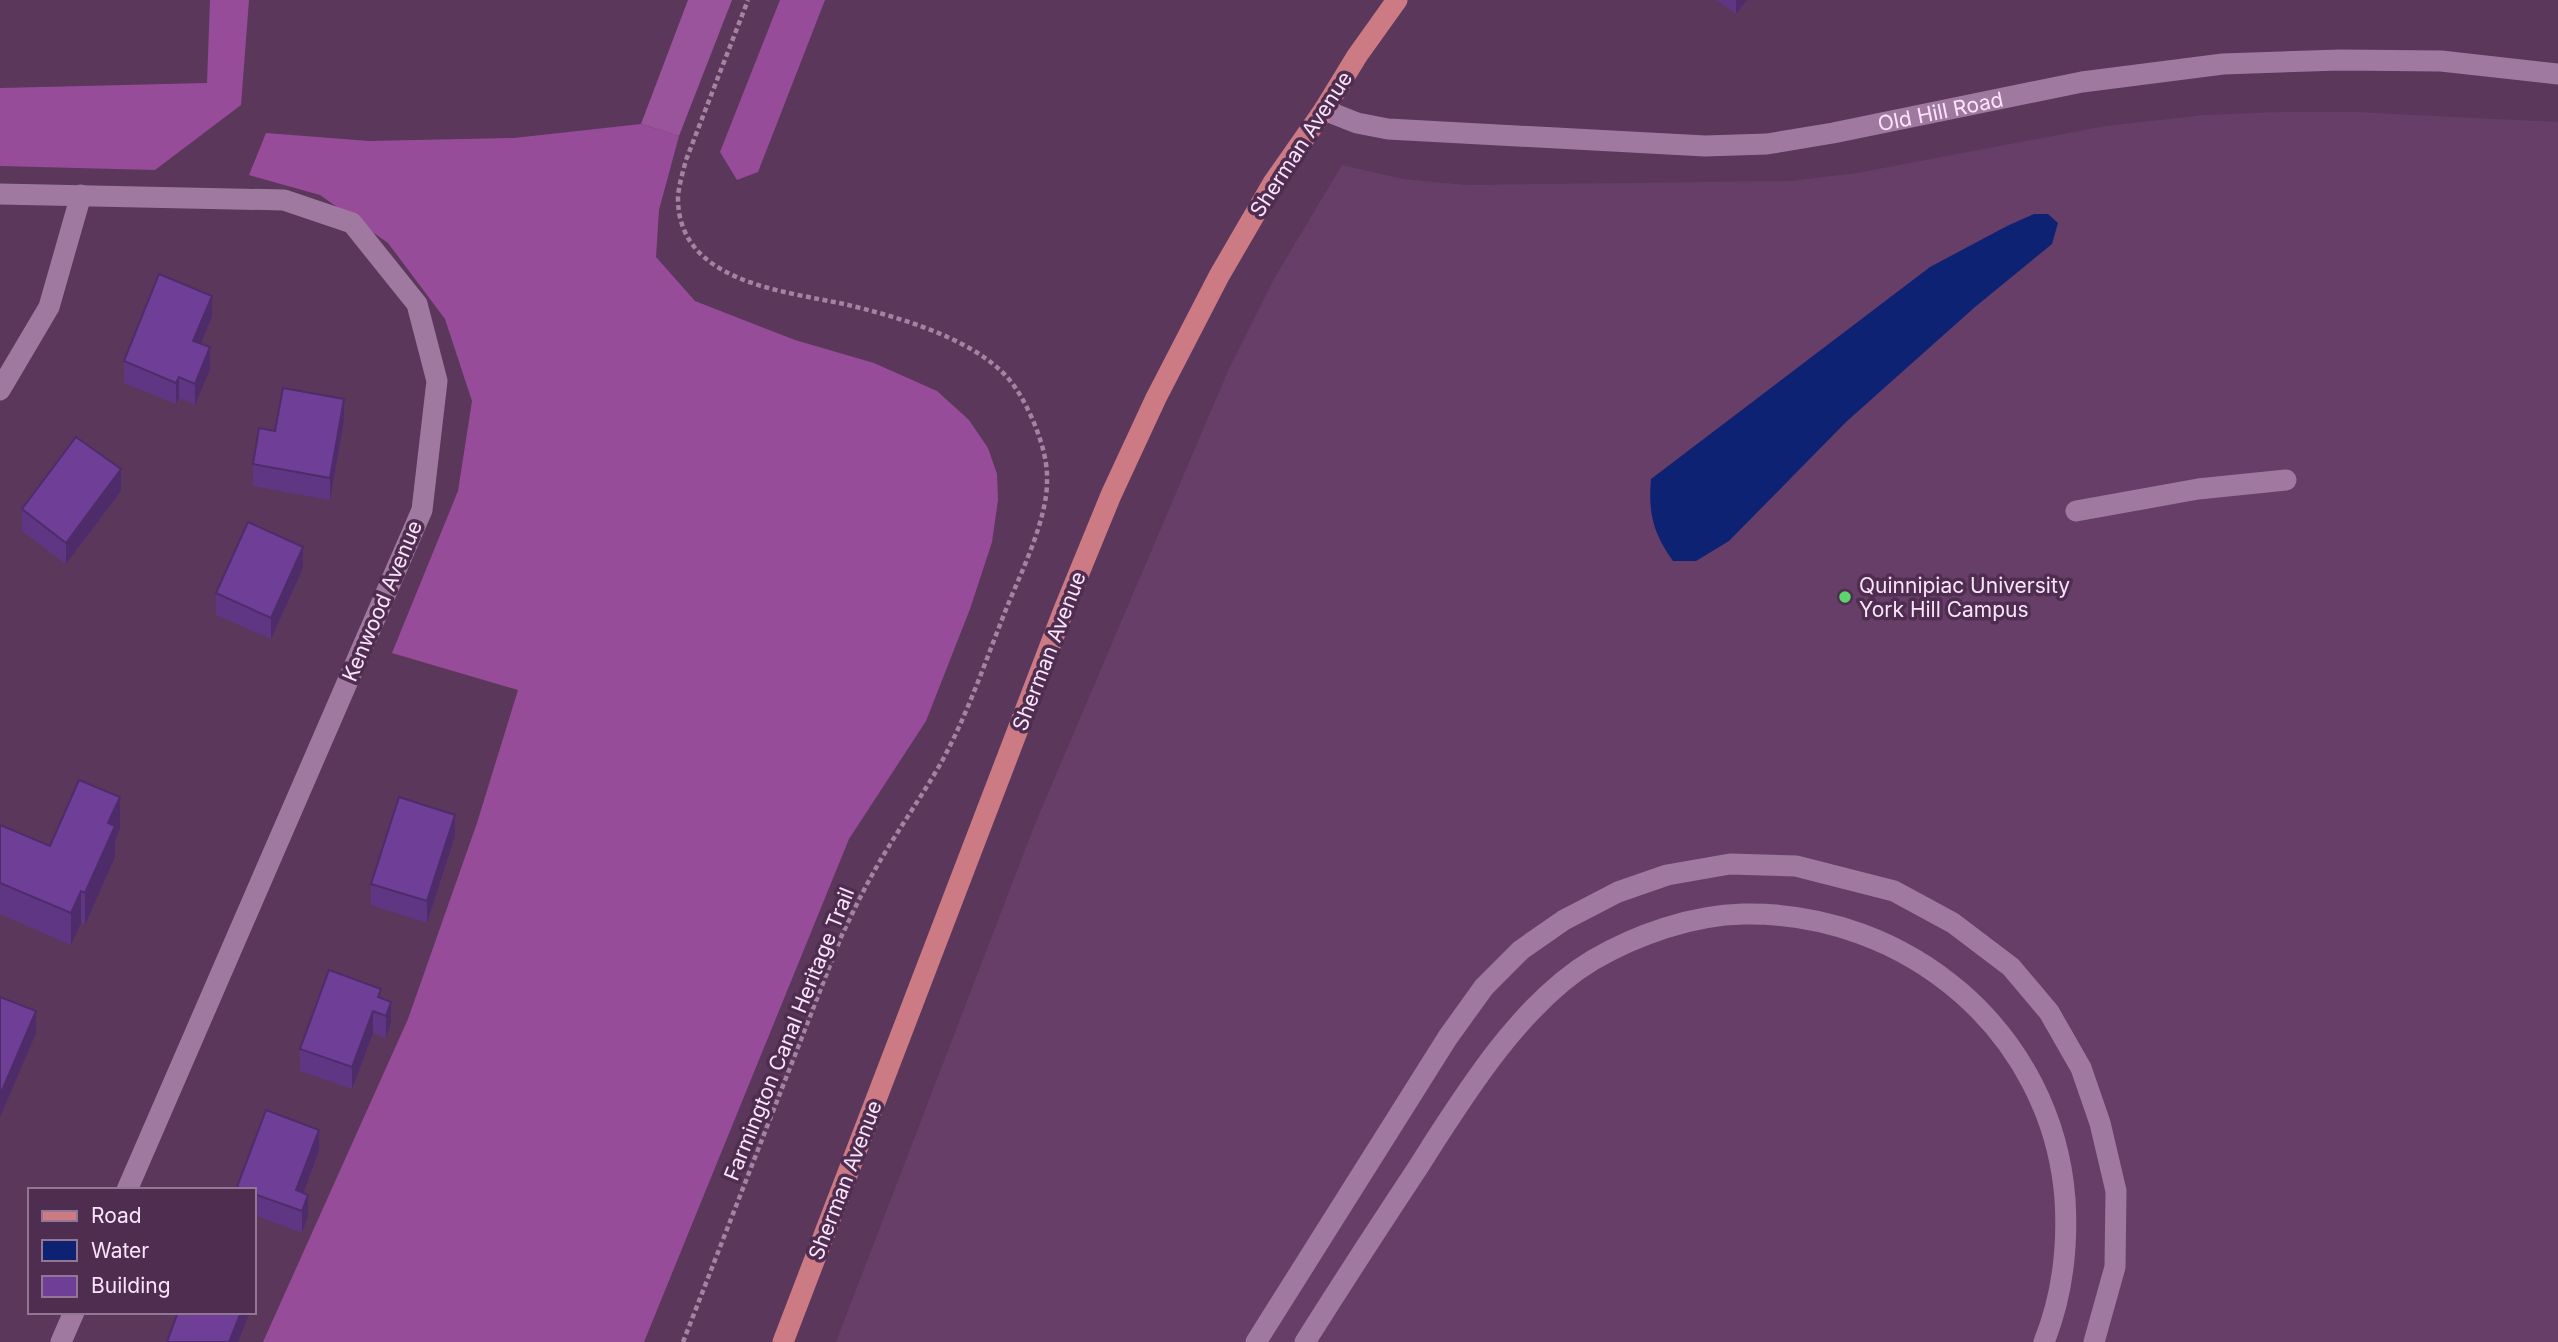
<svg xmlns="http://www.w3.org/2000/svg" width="2558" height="1342" font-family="Inter,sans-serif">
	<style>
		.built { fill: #673e68 }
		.green { fill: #9a549b }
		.forest { fill: #974c99 }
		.water { fill: #0e2274 }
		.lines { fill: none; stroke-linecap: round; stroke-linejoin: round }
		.path { stroke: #a284a2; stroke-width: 4.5; stroke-dasharray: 5 3.5; stroke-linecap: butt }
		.minor { stroke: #a079a0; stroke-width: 21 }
		.major { stroke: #cc7a84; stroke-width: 21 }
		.wall { fill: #5f3683 }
		.shaded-wall { fill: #4e2c6a }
		.building { fill: #6f3f98; stroke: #4e2c6a; stroke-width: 2 }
		.poi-dot { fill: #5cd56d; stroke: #4f2d50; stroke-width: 2.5 }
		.labels { text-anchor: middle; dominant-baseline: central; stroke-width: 7; stroke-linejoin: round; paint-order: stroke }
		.street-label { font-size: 21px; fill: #fae4fa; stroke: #4f2d50 }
		.poi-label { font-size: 21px; fill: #fae4fa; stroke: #4f2d50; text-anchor: start }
	</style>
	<rect width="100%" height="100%" fill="#5b375b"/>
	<path class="built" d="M2281,112H2355L2558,122V1342H836L1035,824L1228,371L1275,277L1342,165L1403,179L1466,185L1790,181L1857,173L2106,126L2205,115Z"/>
	<path class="green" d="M688,0H732L679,136L641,124Z"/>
	<g class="forest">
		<path d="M210,0H249L241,105L155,170L0,166V88L207,83Z"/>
		<path d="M780,0H825L758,172L737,180L720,152Z"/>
		<path d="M641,124L679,136L659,210L656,257L695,301L795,340L874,363L937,391L969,420L988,448L997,474L998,500L992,542L970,609L926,721L849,839L644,1342H263L408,1019L477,823L518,690L392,653L458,491L472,401L445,319L388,243L320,195L249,175L266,133L369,141L514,138Z"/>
	</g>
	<path class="water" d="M2034,214H2048L2058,223L2052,244L1975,307L1846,422L1729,541L1696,561H1673C1653,533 1648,513 1651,479L1930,267L2007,226Z"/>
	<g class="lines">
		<path class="path" d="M683,1342L841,937C851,916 861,895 872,875C893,837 919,801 941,763C969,712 987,656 1009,602C1023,569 1047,518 1047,482C1048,460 1040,436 1031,416C1024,401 1017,388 1006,376C970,337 895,316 844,304C783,291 677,282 678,197C679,184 683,172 686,160L748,0"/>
		<g class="minor">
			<path id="s1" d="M1324,110L1357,123L1388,129L1705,146L1767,144L1833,133L2082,82L2223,64L2340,60L2441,61L2558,74"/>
			<path d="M0,194L284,200L352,223L417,304L437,381L422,510L127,1190"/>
			<path d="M0,390L49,307L81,195"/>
			<path d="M2076,511L2198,489L2286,480"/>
			<path d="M61,1342L74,1312"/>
			<path d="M1256,1342L1448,1037L1484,987L1521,950L1564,920L1618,892L1667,875L1730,864L1796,866L1894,891L1953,923L2011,967L2049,1012L2081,1068L2100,1123L2116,1191L2115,1267L2094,1342"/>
			<path d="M1305,1342C1341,1285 1378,1228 1415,1172C1461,1100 1519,1004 1593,960C1636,935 1692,915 1743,914C1908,911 2052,1032 2065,1199C2068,1247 2062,1297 2044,1342"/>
		</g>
		<path class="major" d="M783,1342L1063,612L1111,495L1156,398L1219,276L1273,183L1324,110L1357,56L1397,0"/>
	</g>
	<g class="wall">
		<path d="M1716,0H1747L1736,14Z"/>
		<path d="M212,317L201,344L210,369L195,405L179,398L176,404L124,383V361Z"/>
		<path d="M344,420L330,500L253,486V464L275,431Z"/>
		<path d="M121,491L66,564L22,531V509Z"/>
		<path d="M303,568L271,639L216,615V593Z"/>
		<path d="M0,825L50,846L120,829L115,840V857L85,925L81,923L71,945L0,914Z"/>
		<path d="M455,836L427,923L371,905V884Z"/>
		<path d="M381,998L391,1023L386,1038L373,1033L352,1089L300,1071V1049Z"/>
		<path d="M319,1151L303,1193L308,1216L302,1233L254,1215V1190Z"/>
	</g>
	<g class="shaded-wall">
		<path d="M1736,0H1747L1736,14Z"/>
		<path d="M212,296V317L193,363V341Z"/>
		<path d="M210,347V369L195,405V384Z"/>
		<path d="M179,377V398L176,404V383Z"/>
		<path d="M344,399V420L330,500V478Z"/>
		<path d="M121,469V491L66,564V543Z"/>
		<path d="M303,547V568L271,639V618Z"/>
		<path d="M120,797V829L115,840V857L85,925V893L108,823Z"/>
		<path d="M455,815V836L427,923V901Z"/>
		<path d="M81,891V923L71,945V913Z"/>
		<path d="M391,1002V1023L386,1038V1016Z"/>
		<path d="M36,1011V1033L0,1117V1095Z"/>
		<path d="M373,1011V1033L352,1089V1067Z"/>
		<path d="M319,1130V1151L297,1210L296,1190Z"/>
		<path d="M308,1195V1216L302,1233V1211Z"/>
		<path d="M241,1312H250L238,1342H229Z"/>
	</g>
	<g class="building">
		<path d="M159,274L212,296L193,341L210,347L195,384L179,377L176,383L124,361Z"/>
		<path d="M283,388L344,399L330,478L253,464L259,428L275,431Z"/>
		<path d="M76,437L121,469L66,543L22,509Z"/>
		<path d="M248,522L303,547L271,618L216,593Z"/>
		<path d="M79,780L120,797L108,823L115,826L85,893L81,891L71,913L0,883V825L50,846Z"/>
		<path d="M399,797L455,815L427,901L371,884Z"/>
		<path d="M329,970L381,989L378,997L391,1002L386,1016L373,1011L352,1067L300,1049Z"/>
		<path d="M0,997L36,1011L0,1095Z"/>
		<path d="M266,1110L319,1130L296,1190L308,1195L302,1211L254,1194V1190H244L237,1187Z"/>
		<path d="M178,1312H241L229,1342H167Z"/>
	</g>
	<circle class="poi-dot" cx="1845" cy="597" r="7"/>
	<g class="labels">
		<g class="street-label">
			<text stroke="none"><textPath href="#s1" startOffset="623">Old Hill Road</textPath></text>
			<text transform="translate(1301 144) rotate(-57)">Sherman Avenue</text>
			<text transform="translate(382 601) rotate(-67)">Kenwood Avenue</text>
			<text transform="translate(1049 651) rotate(-69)">Sherman Avenue</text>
			<text transform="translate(789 1034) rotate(-68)">Farmington Canal Heritage Trail</text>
			<text transform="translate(845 1180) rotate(-69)">Sherman Avenue</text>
		</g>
		<g class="poi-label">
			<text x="1859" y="585">Quinnipiac University<tspan x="1859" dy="24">York Hill Campus</tspan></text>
		</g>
	</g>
	<rect x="28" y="1188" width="228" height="126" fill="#4f2d50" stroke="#937694" stroke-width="2"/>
	<rect x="42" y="1211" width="35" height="10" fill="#cc7a84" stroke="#937694" stroke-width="2"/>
	<text x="91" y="1223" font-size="21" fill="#fae4fa">Road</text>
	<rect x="42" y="1240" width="35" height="21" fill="#0e2274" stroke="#937694" stroke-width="2"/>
	<text x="91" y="1258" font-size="21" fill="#fae4fa">Water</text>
	<rect x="42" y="1276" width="35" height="21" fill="#6f3f98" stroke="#937694" stroke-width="2"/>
	<text x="91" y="1293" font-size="21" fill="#fae4fa">Building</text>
</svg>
